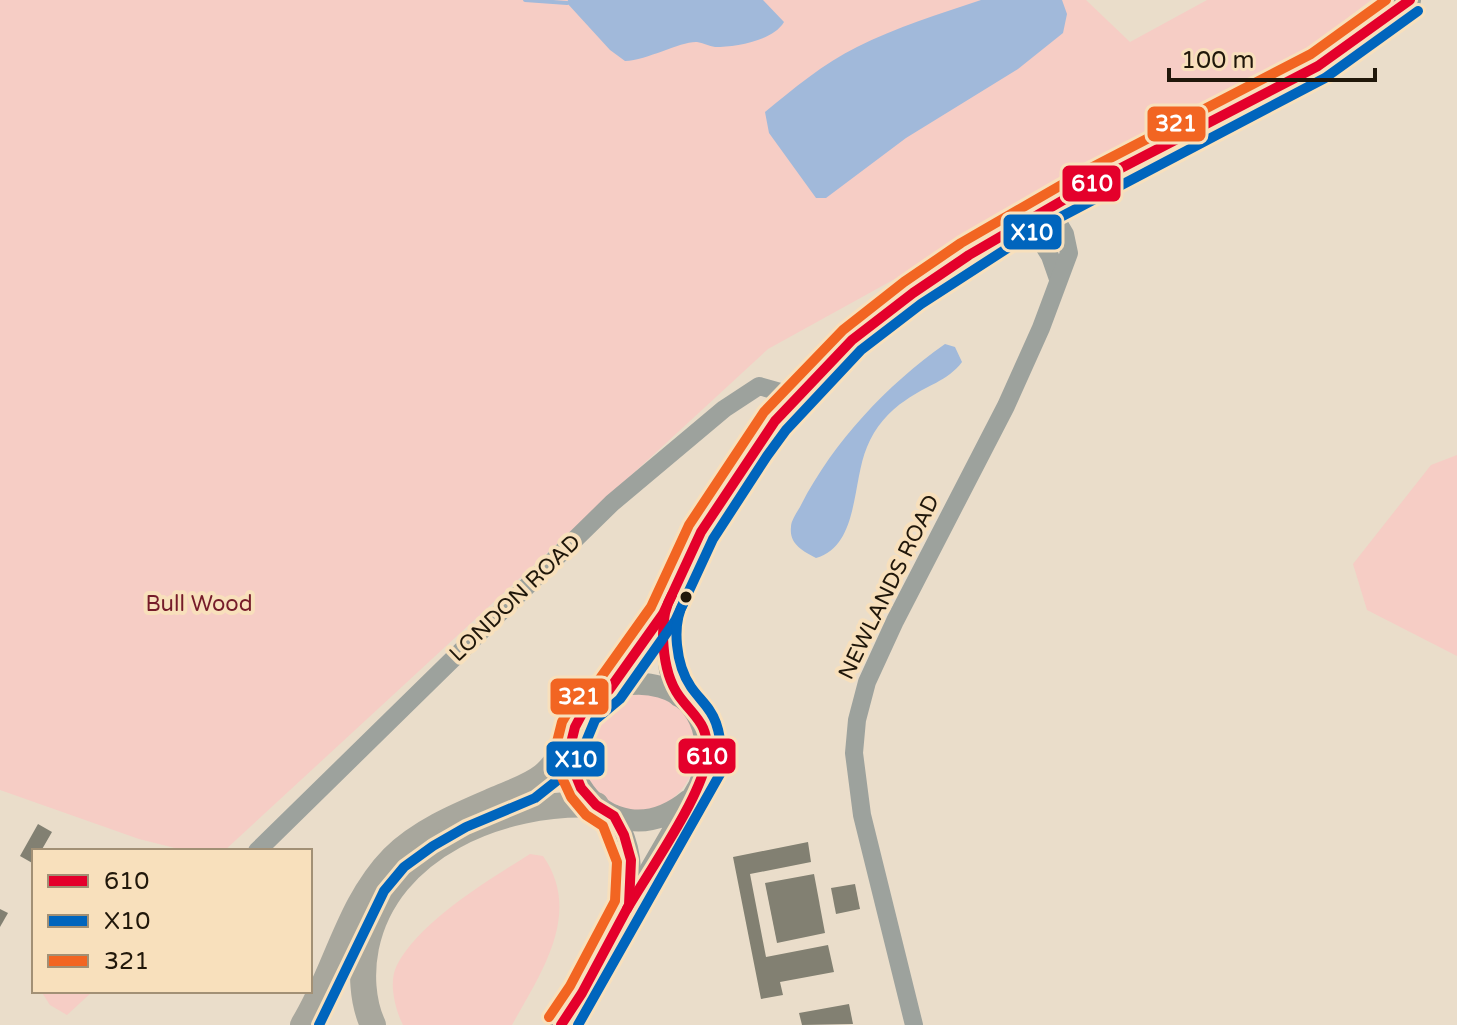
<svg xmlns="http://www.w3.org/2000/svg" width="1457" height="1025" font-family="'Varela Round',sans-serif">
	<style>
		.green { fill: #f6cdc5 }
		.water { fill: #a1b9da }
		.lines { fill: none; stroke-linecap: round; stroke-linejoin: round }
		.stream { stroke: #a1b9da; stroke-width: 4 }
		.building { fill: #828072 }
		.minor { stroke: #9da29d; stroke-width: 18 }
		.major { stroke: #a0a39b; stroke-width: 22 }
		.highway { stroke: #a8a79d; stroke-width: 26 }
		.bus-1-casing { stroke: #f8e0bc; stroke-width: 16 }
		.bus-2-casing { stroke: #f8e0bc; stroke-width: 16 }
		.bus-3-casing { stroke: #f8e0bc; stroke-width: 16 }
		.bus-1 { stroke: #e4002b; stroke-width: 10 }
		.bus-2 { stroke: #0065bd; stroke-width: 10 }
		.bus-3 { stroke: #f26522; stroke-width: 10 }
		.bus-dot { fill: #20170a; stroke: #f8e0bc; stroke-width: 3 }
		.labels { text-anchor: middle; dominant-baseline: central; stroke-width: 8; stroke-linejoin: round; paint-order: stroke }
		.street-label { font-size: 22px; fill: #20170a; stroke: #f8e0bc }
		.park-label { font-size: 22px; fill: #751b29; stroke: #f8e0bc }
		.line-badge { stroke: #f8e0bc; stroke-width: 3 }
		.badge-label { font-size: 22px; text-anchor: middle; font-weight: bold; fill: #fff }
	</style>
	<rect width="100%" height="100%" fill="#eaddca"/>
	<g class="green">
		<path d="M0,0H1086L1130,42L1207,0H1371L1295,58L768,349L224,851H187L139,839L0,790Z"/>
		<path d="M1457,455V656L1367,610L1353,564L1431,465Z"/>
		<path d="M652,694C662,698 672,702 679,709C727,756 667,837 611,803C606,800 598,797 595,794C586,785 582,765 578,753L592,713L619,695Z"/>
		<path d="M530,854L543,856C583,913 541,973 512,1025H403C395,1009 388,982 397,965C421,920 489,880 530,854Z"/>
		<path d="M41,991H93L67,1015L50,1005Z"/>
	</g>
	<g class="water">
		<path d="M568,0H763L784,22C773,41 735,47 715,47C709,46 703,43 697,42C681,41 648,60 625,61L610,50L567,3Z"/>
		<path d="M981,0H1062L1067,14L1063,33L1018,69L906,138L826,198H816L769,133L765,112C793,89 824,63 857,47C897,27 939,14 981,0Z"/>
		<path d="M945,344L955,347L962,362C948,381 925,386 906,400C889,411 875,427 867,447C852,482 859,546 816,558C803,551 789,544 791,527C791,520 798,511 801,505C834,441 887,385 945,344Z"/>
	</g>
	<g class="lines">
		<path class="stream" d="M525,0L567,3"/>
	</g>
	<g class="building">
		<path d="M38,824L52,832L41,851H34V864L20,856Z"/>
		<path d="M808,842L811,862L750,874L766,957L828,945L834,972L780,982L783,995L761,999L733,857Z"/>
		<path d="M814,874L825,933L777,943L765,883Z"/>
		<path d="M855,884L860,909L836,914L831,888Z"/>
		<path d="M0,909L8,913L0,927Z"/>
		<path d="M849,1004L853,1024L802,1025L799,1013Z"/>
	</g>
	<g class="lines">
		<g class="minor">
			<path d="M1027,219L1050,256L1058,279"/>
			<path d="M257,851L612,503L724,409L759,386L780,392L793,402"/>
			<path d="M914,1025L862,815L854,753L857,720L867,682L895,621L1006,406L1041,328L1069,253L1065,234L1049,207"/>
		</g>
		<g class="major">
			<path d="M663,614L670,670L679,696"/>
			<path d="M609,690L663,614L701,532L737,474L775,421L852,340L913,293L1027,219L1318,66L1410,0"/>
			<path d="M614,816C632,850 631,866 629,904"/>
			<path d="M561,1025L699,786C715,748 705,700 661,687C641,681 619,683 602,694C524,746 605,869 689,800"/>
		</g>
		<g class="highway">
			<path d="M303,1025C336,972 348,904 393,858C420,831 459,815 494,800C510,793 529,787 543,776C554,767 562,754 571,743"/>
			<path d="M373,1025C362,1001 361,972 366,947C387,846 502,800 596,805"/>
		</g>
		<g class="bus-1-casing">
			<g id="bus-1">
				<path d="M627,909C648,873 704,793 707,756C709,723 695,718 679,696C662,672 657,620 672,595"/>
				<path d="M561,1025L582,993L629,905L631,860L624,835L614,816L596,805L581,788L572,766L571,743L575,727L583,712L595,699L609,690L663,614L701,532L775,421L852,340L913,293L969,255L1096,181L1318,66L1410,0"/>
			</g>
		</g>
		<g class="bus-2-casing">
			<g id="bus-2">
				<path d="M319,1025L384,891L404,867L433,846L466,827L535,798L564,775L583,749L595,720L620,699L675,621L713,539L767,456L786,430L861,350L921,304L1034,231L1325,78L1418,11"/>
				<path d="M578,1025L720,774C722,757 722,740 716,723C711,708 700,700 691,687C676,665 671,625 684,602"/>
			</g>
		</g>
		<g class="bus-3-casing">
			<path id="bus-3" d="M549,1017L570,986L615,901L617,862L603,826L586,815L571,797L559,771L557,742L562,722L573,703L586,689L599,680L651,607L689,525L764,412L843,330L904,282L961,243L1089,169L1311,54L1386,0"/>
		</g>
		<use href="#bus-1" class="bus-1"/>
		<use href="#bus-2" class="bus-2"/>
		<use href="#bus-3" class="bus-3"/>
	</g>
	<circle class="bus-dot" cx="686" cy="597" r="7"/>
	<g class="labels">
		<g class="street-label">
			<text transform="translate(889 587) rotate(-64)">NEWLANDS ROAD</text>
			<text transform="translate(515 598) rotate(-44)">LONDON ROAD</text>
		</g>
		<g class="park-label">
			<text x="199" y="604">Bull Wood</text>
		</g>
	</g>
	<g class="line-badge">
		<rect x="1146" y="105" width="61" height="38" rx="8" fill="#f26522"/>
		<rect x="1061" y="164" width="61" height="39" rx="8" fill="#e4002b"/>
		<rect x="1002" y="213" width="61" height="38" rx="8" fill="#0065bd"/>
		<rect x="549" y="677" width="61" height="39" rx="8" fill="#f26522"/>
		<rect x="677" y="737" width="60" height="38" rx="8" fill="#e4002b"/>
		<rect x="545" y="740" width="61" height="38" rx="8" fill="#0065bd"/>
	</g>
	<g class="badge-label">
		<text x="1176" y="131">321</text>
		<text x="1092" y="191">610</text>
		<text x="1032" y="240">X10</text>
		<text x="579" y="704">321</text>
		<text x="707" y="764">610</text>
		<text x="576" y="767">X10</text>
	</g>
	<rect x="32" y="849" width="280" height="144" fill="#f8e0bc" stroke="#a29075" stroke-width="2"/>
	<rect x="48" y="875" width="40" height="12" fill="#e4002b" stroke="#a29075" stroke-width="2"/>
	<text x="104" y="889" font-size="24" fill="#20170a">610</text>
	<rect x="48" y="915" width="40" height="12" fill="#0065bd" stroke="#a29075" stroke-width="2"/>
	<text x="104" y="929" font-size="24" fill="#20170a">X10</text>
	<rect x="48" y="955" width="40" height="12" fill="#f26522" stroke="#a29075" stroke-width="2"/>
	<text x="104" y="969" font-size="24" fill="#20170a">321</text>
	<path d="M1169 68v12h206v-12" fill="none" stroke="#20170a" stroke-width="4"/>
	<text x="1181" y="68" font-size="24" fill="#20170a" stroke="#f8e0bc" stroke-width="6" paint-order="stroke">100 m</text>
</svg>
